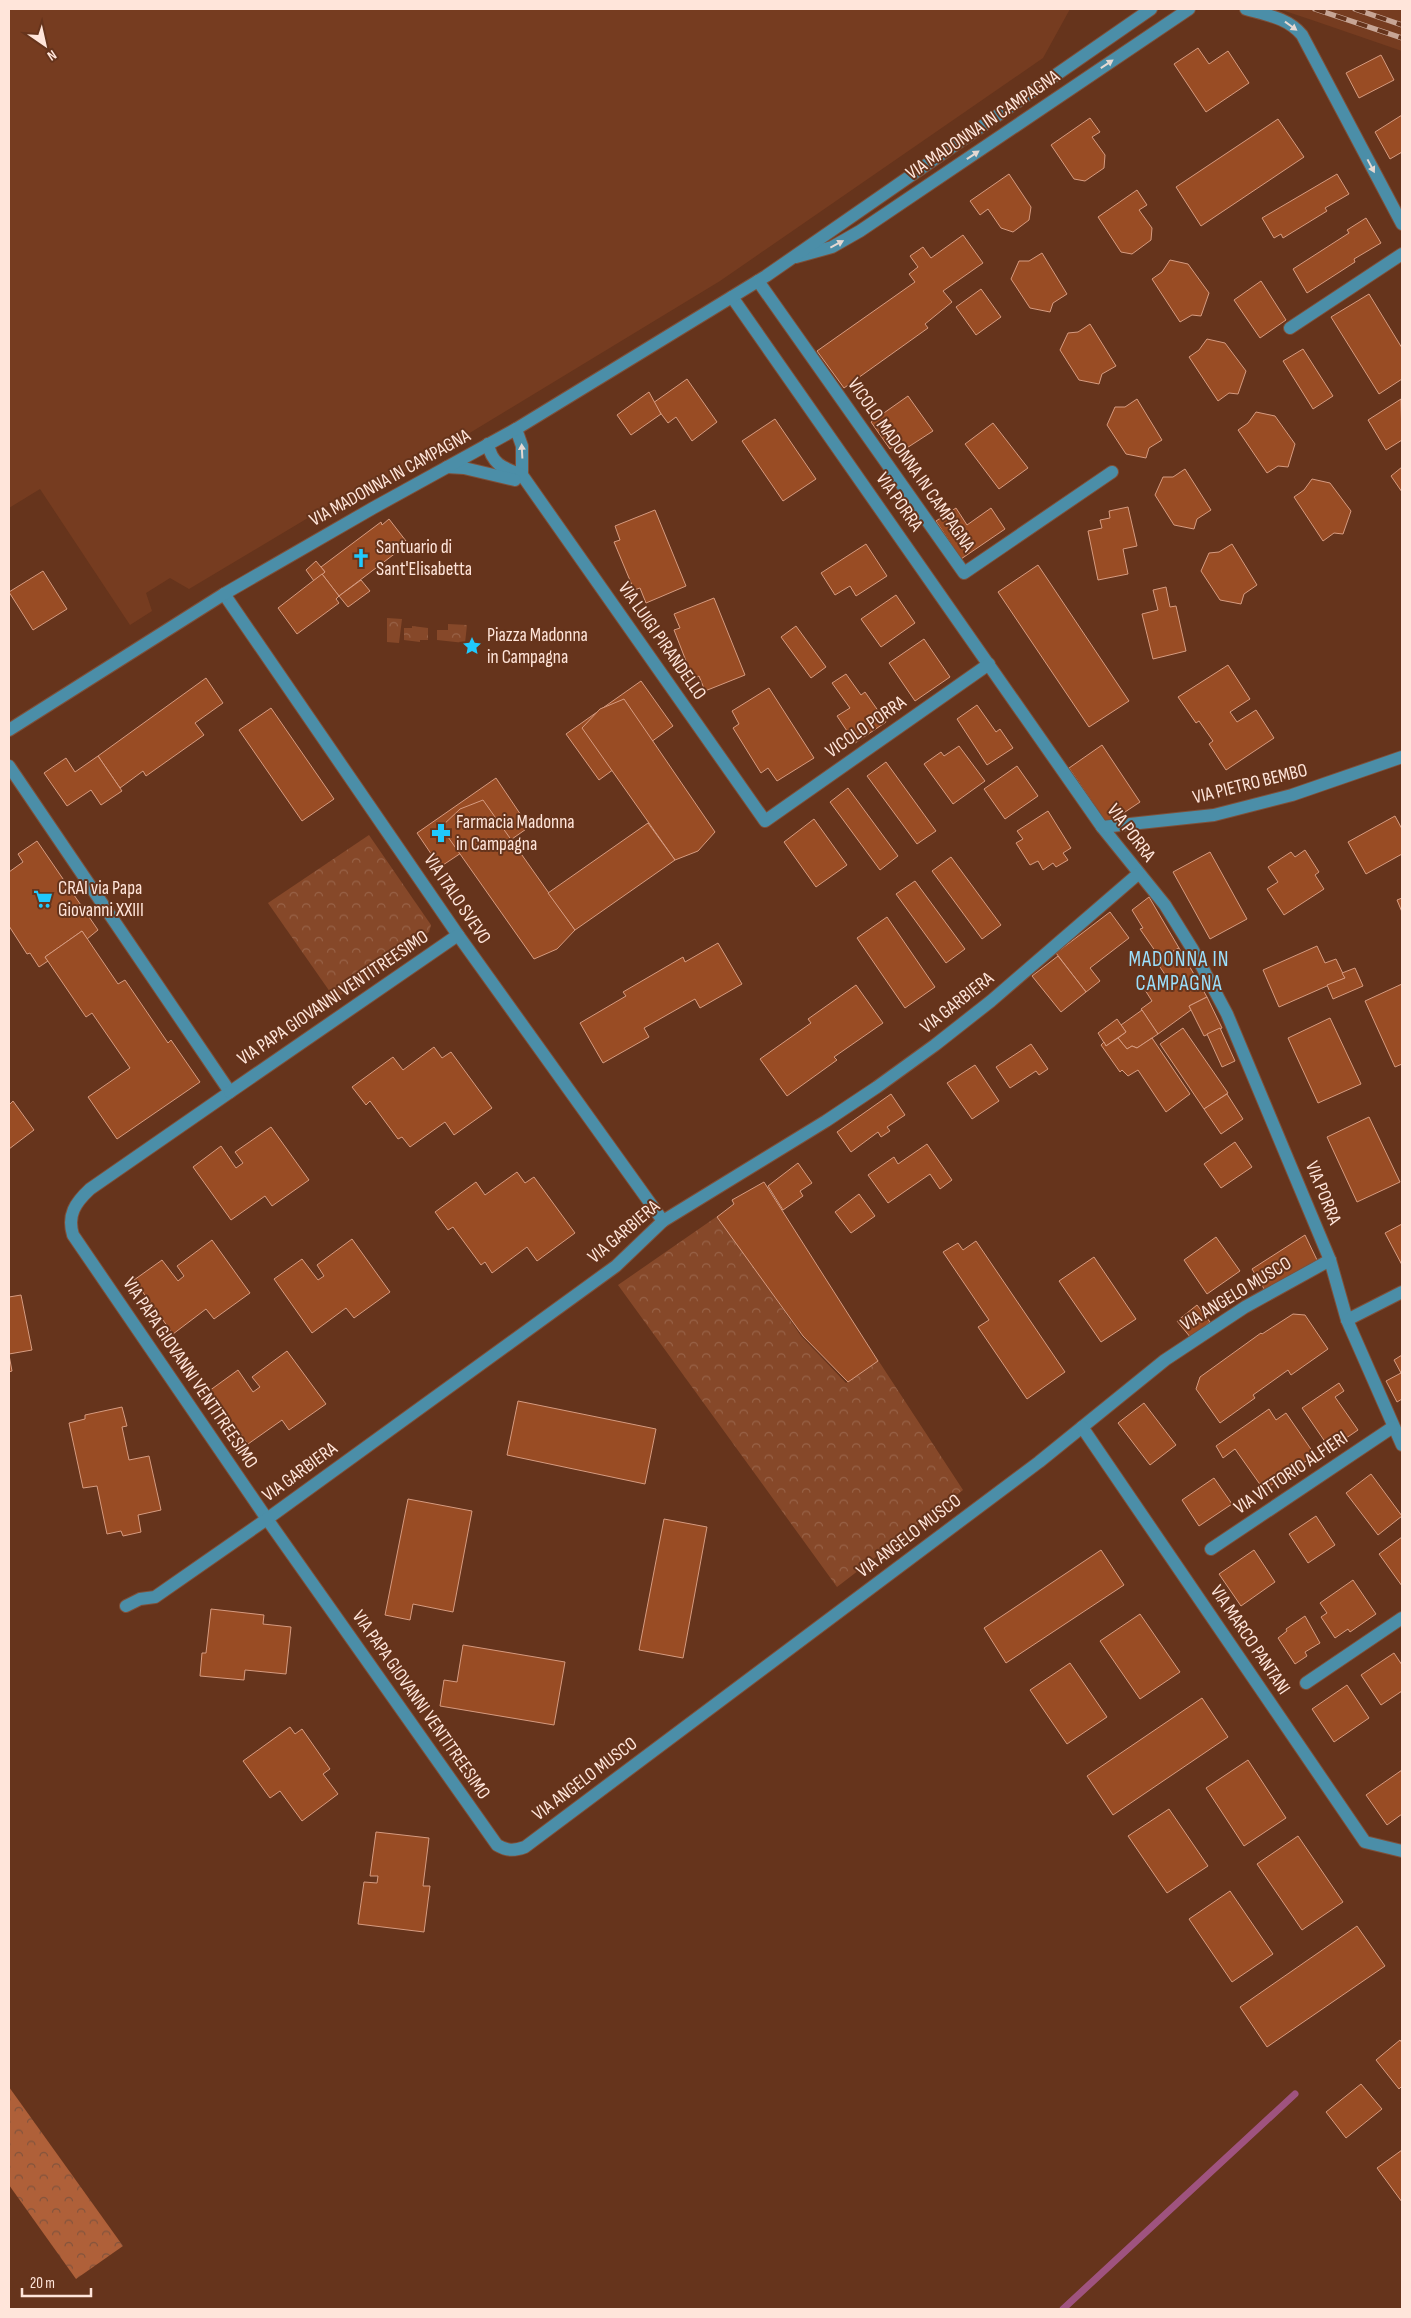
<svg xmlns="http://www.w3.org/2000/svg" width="1411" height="2318" font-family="'Sofia Sans Condensed',sans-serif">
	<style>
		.built { fill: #763c20 }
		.forest { fill: url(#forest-crowns) }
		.park { fill: url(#park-crowns) }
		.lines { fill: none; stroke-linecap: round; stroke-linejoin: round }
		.stream { stroke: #9f537f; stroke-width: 7 }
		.building { fill: #994c24; stroke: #d69b80 }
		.minor-casing { stroke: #7e503a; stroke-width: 14 }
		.minor { stroke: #4b8ea8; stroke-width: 12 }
		.rail-casing { stroke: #c7a595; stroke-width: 5.5 }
		.rail { stroke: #66341c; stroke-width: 4; stroke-dasharray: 11; stroke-linecap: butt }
		.oneway { fill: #e4d8d2 }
		.labels { text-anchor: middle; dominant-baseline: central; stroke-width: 4; stroke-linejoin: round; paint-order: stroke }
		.street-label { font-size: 19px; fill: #ffe5da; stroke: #66341c }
		.poi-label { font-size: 19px; fill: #ffe5da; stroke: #66341c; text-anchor: start }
		.quarter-label { font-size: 21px; letter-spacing: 1px; fill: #9be0fd; stroke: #66341c }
	</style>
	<defs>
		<pattern id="forest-crowns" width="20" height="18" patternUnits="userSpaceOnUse" patternTransform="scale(1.25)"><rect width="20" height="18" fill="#af6039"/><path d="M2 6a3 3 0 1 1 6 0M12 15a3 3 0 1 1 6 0" fill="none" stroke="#82543d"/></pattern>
		<pattern id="park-crowns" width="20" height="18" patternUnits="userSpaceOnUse" patternTransform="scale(1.25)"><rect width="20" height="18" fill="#864829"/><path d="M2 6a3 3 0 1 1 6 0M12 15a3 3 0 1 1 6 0" fill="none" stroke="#986247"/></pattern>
	</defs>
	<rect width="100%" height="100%" fill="#66341c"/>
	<g class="built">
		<path d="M9,9H1070L1043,58L720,281L369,494L363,485L189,589L170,578L146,593L152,611L130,625L40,489L9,508Z"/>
		<path d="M1279,9H1402V51L1309,19Z"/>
	</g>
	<path class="forest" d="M9,2087L123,2246L76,2279L9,2185Z"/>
	<g class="park">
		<path d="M387,618L402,619L399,643L387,642Z"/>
		<path d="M448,624L467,625L465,643L437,640V630H448Z"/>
		<path d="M412,626L428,628V640H420V642L404,640V628H412Z"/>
		<path d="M369,835L431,925L429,932L335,999L268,903Z"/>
		<path d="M719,1215L801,1336L846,1383L878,1360L963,1490L837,1587L618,1285Z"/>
	</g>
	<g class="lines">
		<path class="stream" d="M1063,2309L1295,2094"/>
	</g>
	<g class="building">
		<path d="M1198,48L1209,64L1228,51L1249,83L1206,112L1174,64Z"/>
		<path d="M1381,55L1394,80L1359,98L1346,73Z"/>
		<path d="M1402,115V152L1390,159L1375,132Z"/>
		<path d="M1090,118L1100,132L1092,137L1105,155L1104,168L1085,181L1074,179L1051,145Z"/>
		<path d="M1278,119L1304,157L1201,226L1176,187Z"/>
		<path d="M1009,174L1031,207L1029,220L1013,232L1001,228L988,209L980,215L970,201Z"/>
		<path d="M1337,174L1349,194L1325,208L1327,211L1283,238L1281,234L1274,238L1262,218Z"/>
		<path d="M1137,190L1147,205L1139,210L1152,228L1151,240L1132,254L1121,252L1098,217Z"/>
		<path d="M1366,218L1381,243L1354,259L1355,262L1307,293L1293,269L1349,233L1347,230Z"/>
		<path d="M963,235L983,263L943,291L952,302L925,324L928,328L844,388L817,351L915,282L909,274L918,267L910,256L923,247L931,258Z"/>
		<path d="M1042,253L1067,294L1053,303L1050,312L1030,308L1011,279L1019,261H1029Z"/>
		<path d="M1170,260L1188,264L1209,293L1201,316L1192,315L1180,322L1152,279L1162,272Z"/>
		<path d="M1261,281L1286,320L1260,338L1234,300Z"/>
		<path d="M981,289L1001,317L976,335L956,307Z"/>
		<path d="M1369,294L1402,348V379L1379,394L1331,317Z"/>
		<path d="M1090,324L1116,366L1102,374L1099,384L1079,380L1060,350L1068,333L1078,332Z"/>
		<path d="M1207,339L1225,343L1246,371L1238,394L1229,393L1218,401L1189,357L1199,350Z"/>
		<path d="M1303,349L1333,396L1313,409L1283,361Z"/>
		<path d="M687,379L717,422L692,441L676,417L668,423L653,403Z"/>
		<path d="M649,392L661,414L631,435L617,415Z"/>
		<path d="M908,396L933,431L899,453L894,446L890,449L871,422Z"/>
		<path d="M1137,399L1162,440L1149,448L1146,458L1126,454L1107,425L1115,407H1125Z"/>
		<path d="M1401,399L1402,440L1386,450L1368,420Z"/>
		<path d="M1256,412L1275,416L1295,444L1288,467L1278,466L1267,473L1238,430L1248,423Z"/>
		<path d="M775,419L816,479L783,501L742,441Z"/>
		<path d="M993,423L1028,468L999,489L965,444Z"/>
		<path d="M1402,467V492L1391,476Z"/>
		<path d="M1185,469L1211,510L1197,519L1194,529L1174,525L1155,495L1163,477H1173Z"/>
		<path d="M1312,479L1330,483L1351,511L1343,534L1334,533L1323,541L1294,497L1304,490Z"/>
		<path d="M1128,507L1137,546L1123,549L1128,574L1098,580L1088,531L1102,528L1100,520L1110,518L1109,511Z"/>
		<path d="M956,508L967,525L991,508L1005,529L961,559L936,521Z"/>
		<path d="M655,510L686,586L646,603L640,588L634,590L614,542L620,540L615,526Z"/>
		<path d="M389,519L406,541L399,546L401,549L339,596L322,574L325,572L321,567L381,522L382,525Z"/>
		<path d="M866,544L887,576L856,596L850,586L835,595L821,573Z"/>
		<path d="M1232,544L1257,585L1244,594L1241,604L1220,600L1201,571L1209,553L1219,552Z"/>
		<path d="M316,561L325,572L314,581L306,570Z"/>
		<path d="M1038,565L1129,701L1089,727L998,592Z"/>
		<path d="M43,571L67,609L33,630L9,592Z"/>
		<path d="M322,574L339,596L336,599L339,603L297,634L278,608Z"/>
		<path d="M361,580L370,591L348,607L339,596Z"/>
		<path d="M1166,587L1170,607L1176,606L1186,651L1153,659L1142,614L1158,610L1153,590Z"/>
		<path d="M896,595L915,623L881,647L861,619Z"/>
		<path d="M714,598L745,675L705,691L699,676L693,679L674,630L680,628L674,614Z"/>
		<path d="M796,626L826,667L811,678L781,637Z"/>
		<path d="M924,639L950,677L915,701L889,663Z"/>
		<path d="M1228,665L1250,699L1230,712L1237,722L1256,710L1274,738L1226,770L1209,744L1213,741L1199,721L1196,723L1178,697Z"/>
		<path d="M846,674L861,695L865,692L886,722L855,743L837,716L850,708L832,683Z"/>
		<path d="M206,678L223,703L195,723L204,735L146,776L143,771L120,788L98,756Z"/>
		<path d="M641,681L673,726L599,780L566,734Z"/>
		<path d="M769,688L814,758L777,781L768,768L761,773L733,728L739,724L732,711Z"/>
		<path d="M624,699L715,832L698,851L675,860L582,728L600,709Z"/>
		<path d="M977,705L996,732L1000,729L1013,748L987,765L957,719Z"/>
		<path d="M271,708L334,799L302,821L239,730Z"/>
		<path d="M1102,745L1140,802L1107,824L1069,768Z"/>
		<path d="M959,746L985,781L953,804L924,764L941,752L944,756Z"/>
		<path d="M98,756L122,791L101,805L91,790L67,806L44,773L66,758L75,772Z"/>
		<path d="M886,762L936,831L917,844L867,776Z"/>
		<path d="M1017,766L1038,796L1005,819L984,789Z"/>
		<path d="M496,778L529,827L471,868L461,853L440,867L417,833Z"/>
		<path d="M848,788L898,856L880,870L830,802Z"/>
		<path d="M483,800L575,930L557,949L534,959L441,827L460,809Z"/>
		<path d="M1048,811L1071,848L1063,853L1068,860L1056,867L1053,863L1043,870L1038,861L1030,865L1016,843L1023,839L1017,831Z"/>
		<path d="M1395,816L1402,829V854L1366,874L1348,842Z"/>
		<path d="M814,819L847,865L816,887L784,842Z"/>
		<path d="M648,823L675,860L575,930L548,893Z"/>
		<path d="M37,841L98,930L87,939L82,931L45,957L48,961L39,967L30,953L27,954L9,926V872L23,862L18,854Z"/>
		<path d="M1305,850L1319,872L1315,875L1324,889L1284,915L1267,889L1278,882L1268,867L1291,852L1295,857Z"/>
		<path d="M1210,852L1247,919L1210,939L1173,872Z"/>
		<path d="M951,857L1001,925L982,939L932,871Z"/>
		<path d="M915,881L965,949L946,963L896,894Z"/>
		<path d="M1149,897L1179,948L1160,958L1140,929L1143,928L1132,910Z"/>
		<path d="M1402,898V912L1397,900Z"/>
		<path d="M1110,912L1129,938L1090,968L1100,981L1086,992L1056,953Z"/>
		<path d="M887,917L935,987L905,1008L857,938Z"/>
		<path d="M82,931L118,984L125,980L168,1043L171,1040L200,1082L117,1139L88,1097L130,1068L92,1013L86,1017L45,957Z"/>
		<path d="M718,943L742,984L700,1008L695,999L644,1028L649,1037L603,1063L580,1023L626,996L623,992L683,957L685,962Z"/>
		<path d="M1317,946L1325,963L1336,959L1345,978L1279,1007L1263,970Z"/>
		<path d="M1179,948L1207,997L1189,1006L1191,1010L1158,1034L1141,1009L1152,1001L1145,990L1166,976L1156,961Z"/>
		<path d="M1058,956L1086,992L1061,1012L1032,976Z"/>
		<path d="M1355,968L1363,986L1333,999L1327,985L1345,978L1342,973Z"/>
		<path d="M1402,984V1064L1395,1067L1365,1001Z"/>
		<path d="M856,985L883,1023L834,1057L837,1060L787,1096L760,1059L811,1023L808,1019Z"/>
		<path d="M1207,997L1222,1028L1204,1036L1189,1006Z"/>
		<path d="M1142,1010L1158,1034L1137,1048L1132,1046L1127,1049L1118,1038L1126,1032L1121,1025Z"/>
		<path d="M1330,1018L1361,1084L1318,1103L1288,1038Z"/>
		<path d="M1117,1019L1126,1032L1106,1046L1098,1033Z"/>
		<path d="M1183,1028L1228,1093L1204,1109L1160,1044Z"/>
		<path d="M1220,1028L1235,1061L1222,1067L1207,1034Z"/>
		<path d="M1118,1038L1127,1049L1132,1046L1137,1048L1152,1038L1190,1094L1166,1112L1138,1070L1128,1076L1122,1070L1120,1072L1101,1045L1104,1042L1106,1046Z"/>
		<path d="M1031,1044L1048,1069L1039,1075L1036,1071L1010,1088L996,1067Z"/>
		<path d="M434,1047L442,1058L451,1052L492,1108L454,1135L445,1122L410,1147L402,1137L398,1139L370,1101L366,1105L352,1087L393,1057L403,1070Z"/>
		<path d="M975,1065L999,1101L972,1119L947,1083Z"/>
		<path d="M891,1094L905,1115L887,1127L890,1131L881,1137L878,1132L851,1152L837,1132Z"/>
		<path d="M1227,1094L1243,1119L1221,1134L1204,1109Z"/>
		<path d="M13,1101L34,1130L9,1149V1105Z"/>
		<path d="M1369,1117L1400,1182L1357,1202L1327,1137Z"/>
		<path d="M271,1127L309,1180L272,1206L265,1196L231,1220L193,1167L221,1146L236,1168L243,1163L235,1152Z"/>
		<path d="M1235,1142L1252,1167L1221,1188L1204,1164Z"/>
		<path d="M927,1144L952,1180L940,1189L930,1174L888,1203L868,1175L894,1157L898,1164Z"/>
		<path d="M798,1163L812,1183L800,1191L803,1196L783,1210L768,1186Z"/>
		<path d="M517,1172L525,1183L534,1177L575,1233L537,1261L527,1247L492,1273L485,1262L481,1265L453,1227L448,1230L435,1212L476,1182L485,1195Z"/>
		<path d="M764,1182L878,1361L848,1382L803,1336L717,1217L734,1204L732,1200Z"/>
		<path d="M859,1194L875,1216L851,1233L835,1212Z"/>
		<path d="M1402,1224V1265L1385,1233Z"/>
		<path d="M1305,1235L1317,1260L1266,1292L1252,1269Z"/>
		<path d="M1216,1237L1240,1271L1207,1294L1184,1260Z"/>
		<path d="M352,1239L390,1292L354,1318L346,1308L312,1333L274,1279L302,1259L318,1280L324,1276L317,1265Z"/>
		<path d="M212,1240L250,1293L214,1319L206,1309L173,1334L134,1280L162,1260L178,1281L184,1276L177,1266Z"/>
		<path d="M976,1241L1065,1372L1027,1399L978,1327L989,1320L943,1252L958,1243L963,1250Z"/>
		<path d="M1094,1257L1136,1319L1101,1342L1059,1281Z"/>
		<path d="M21,1295L32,1350L9,1354V1297Z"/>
		<path d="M1197,1305L1210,1322L1191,1338L1177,1321Z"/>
		<path d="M1293,1314L1305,1315L1328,1349L1291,1375L1288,1370L1253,1395L1255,1398L1220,1423L1196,1389L1200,1377L1261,1333L1262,1334Z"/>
		<path d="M287,1351L326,1404L289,1430L282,1420L248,1444L209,1391L238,1370L253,1392L260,1387L252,1377Z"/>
		<path d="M9,1355L12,1371L9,1372Z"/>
		<path d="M1402,1355V1399L1397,1402L1386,1381L1401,1373L1394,1360Z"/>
		<path d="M1339,1383L1344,1391L1335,1397L1358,1430L1330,1449L1302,1408Z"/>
		<path d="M518,1401L656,1429L645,1484L507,1455Z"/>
		<path d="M1144,1403L1176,1445L1150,1465L1118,1423Z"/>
		<path d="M122,1407L127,1426L122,1427L129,1460L149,1456L161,1510L138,1515L141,1532L123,1536L121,1531L107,1534L97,1486L83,1488L69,1423L85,1419V1415Z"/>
		<path d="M1269,1409L1276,1420L1286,1413L1315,1455L1264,1490L1235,1449L1223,1458L1216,1446Z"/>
		<path d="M1371,1474L1402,1516L1378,1535L1346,1493Z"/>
		<path d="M1214,1478L1232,1504L1199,1526L1182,1500Z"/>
		<path d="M408,1499L472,1511L453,1612L413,1604L410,1620L385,1615Z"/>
		<path d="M1316,1516L1335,1545L1308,1563L1289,1534Z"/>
		<path d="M664,1519L707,1527L683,1658L639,1650Z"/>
		<path d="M1402,1537V1586L1379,1554Z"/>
		<path d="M1101,1550L1124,1585L1006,1663L984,1628Z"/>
		<path d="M1254,1550L1275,1582L1241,1606L1219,1574Z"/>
		<path d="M1353,1580L1376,1614L1350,1632L1348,1629L1335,1638L1321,1617L1327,1613L1320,1603Z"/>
		<path d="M211,1609L264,1615L263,1624L291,1627L286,1674L245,1670L244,1680L200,1676L202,1653H206Z"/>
		<path d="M1140,1614L1180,1672L1140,1699L1100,1641Z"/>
		<path d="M1305,1616L1320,1643L1305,1652L1307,1656L1295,1664L1278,1638L1287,1631L1286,1629Z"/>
		<path d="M463,1645L565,1662L554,1725L440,1706L444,1680L457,1682Z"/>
		<path d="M1394,1653L1402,1665V1691L1381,1705L1361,1675Z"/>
		<path d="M1070,1663L1107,1717L1067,1744L1030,1690Z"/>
		<path d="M1347,1685L1369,1718L1334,1742L1312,1709Z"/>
		<path d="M1202,1698L1228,1737L1113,1815L1087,1776Z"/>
		<path d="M290,1727L295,1734L302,1729L330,1769L323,1774L338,1794L302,1821L280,1791L270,1798L243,1761Z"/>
		<path d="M1248,1760L1286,1818L1244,1846L1206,1788Z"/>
		<path d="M1402,1770V1814L1387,1825L1366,1795Z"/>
		<path d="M1169,1809L1208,1866L1167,1893L1128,1836Z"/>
		<path d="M376,1832L429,1838L423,1886H430L424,1932L358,1924L364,1882L377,1883L378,1876H370Z"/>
		<path d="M1298,1836L1343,1902L1302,1930L1257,1864Z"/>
		<path d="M1230,1891L1273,1954L1232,1982L1189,1919Z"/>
		<path d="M1357,1926L1385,1966L1267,2047L1240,2007Z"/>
		<path d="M1400,2040L1402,2043V2086L1399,2089L1376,2060Z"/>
		<path d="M1361,2084L1382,2109L1346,2138L1326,2112Z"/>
		<path d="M1402,2150V2202L1377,2168Z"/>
	</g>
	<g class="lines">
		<g class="minor-casing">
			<g id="minor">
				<path d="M1246,9C1267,15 1288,18 1302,35L1402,224"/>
				<path d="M796,257L832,247L860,231L1189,9"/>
				<path d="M758,281L964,573L1112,472"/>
				<path d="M732,297L1102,827L1165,905L1193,950L1227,1014L1330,1260L1347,1320L1402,1445"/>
				<path d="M1290,328L1402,254"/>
				<path d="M516,429L522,446V475"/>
				<path d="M488,444C492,465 504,468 522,475L765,821L989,664"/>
				<path d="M447,467L464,468L515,480"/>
				<path d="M224,594L458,935L663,1221"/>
				<path d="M9,730L224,594L373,508L516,429L766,276L1151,9"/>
				<path d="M9,766L230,1092L90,1189C75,1203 67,1215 73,1235L267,1519L497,1845C507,1851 514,1851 525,1847L1039,1462L1165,1360L1245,1307L1330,1260"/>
				<path d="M1102,827L1214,815L1292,795L1402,757"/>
				<path d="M230,1092L458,935"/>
				<path d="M1347,1320L1402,1292"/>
				<path d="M1082,1427L1365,1842L1402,1851"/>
				<path d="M1211,1549L1393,1427"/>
				<path d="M126,1606L140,1599L155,1597L267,1519L616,1266L663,1221L826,1121L877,1087L935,1045L991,1001L1138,874"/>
				<path d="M1306,1683L1402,1618"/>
			</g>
		</g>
		<use href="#minor" class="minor"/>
		<g class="rail-casing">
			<g id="rail">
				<path d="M1315,9L1402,38"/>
				<path d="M1355,9L1402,25"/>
			</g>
		</g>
		<use href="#rail" class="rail"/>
	</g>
	<defs><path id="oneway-solid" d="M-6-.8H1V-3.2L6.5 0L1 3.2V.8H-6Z" transform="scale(1.25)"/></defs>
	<g class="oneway">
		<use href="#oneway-solid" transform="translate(1291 26) rotate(36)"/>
		<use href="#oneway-solid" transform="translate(1107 64) rotate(-34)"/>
		<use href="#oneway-solid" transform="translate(973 155) rotate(-34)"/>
		<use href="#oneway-solid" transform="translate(1371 166) rotate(62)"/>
		<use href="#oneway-solid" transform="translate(837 244) rotate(-28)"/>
		<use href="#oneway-solid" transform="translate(522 451) rotate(-93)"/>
	</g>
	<defs>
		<g id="church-bare" transform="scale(1.5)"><path d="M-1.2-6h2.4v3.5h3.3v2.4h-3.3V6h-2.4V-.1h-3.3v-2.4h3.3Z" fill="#20c9fd" stroke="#66341c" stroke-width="2.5" paint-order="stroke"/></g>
		<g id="sight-bare" transform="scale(1.5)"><path d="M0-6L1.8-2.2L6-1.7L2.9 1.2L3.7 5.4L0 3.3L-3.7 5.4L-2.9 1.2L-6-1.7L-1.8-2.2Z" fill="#20c9fd" stroke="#66341c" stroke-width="2.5" paint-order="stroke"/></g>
		<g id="pharmacy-bare" transform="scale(1.5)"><path d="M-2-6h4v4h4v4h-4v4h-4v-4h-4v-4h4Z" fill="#20c9fd" stroke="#66341c" stroke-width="2.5" paint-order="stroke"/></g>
		<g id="supermarket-bare" transform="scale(1.5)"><path d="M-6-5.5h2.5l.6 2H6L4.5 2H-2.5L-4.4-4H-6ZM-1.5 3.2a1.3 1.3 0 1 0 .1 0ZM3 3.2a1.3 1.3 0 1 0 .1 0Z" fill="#20c9fd" stroke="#66341c" stroke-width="2.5" paint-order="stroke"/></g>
	</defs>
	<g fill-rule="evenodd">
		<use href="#church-bare" x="361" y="558"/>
		<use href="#sight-bare" x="472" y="646"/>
		<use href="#pharmacy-bare" x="441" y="833"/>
		<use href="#supermarket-bare" x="43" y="899"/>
	</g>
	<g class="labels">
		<g class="street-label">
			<text transform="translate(983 125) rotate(-34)">VIA MADONNA IN CAMPAGNA</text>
			<text transform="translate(911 465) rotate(55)">VICOLO MADONNA IN CAMPAGNA</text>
			<text transform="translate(390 478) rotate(-29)">VIA MADONNA IN CAMPAGNA</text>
			<text transform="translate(899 502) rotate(55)">VIA PORRA</text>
			<text transform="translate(662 641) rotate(55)">VIA LUIGI PIRANDELLO</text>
			<text transform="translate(866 727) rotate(-35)">VICOLO PORRA</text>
			<text transform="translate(1250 784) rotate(-14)">VIA PIETRO BEMBO</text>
			<text transform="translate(1131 833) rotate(53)">VIA PORRA</text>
			<text transform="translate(457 899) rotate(56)">VIA ITALO SVEVO</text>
			<text transform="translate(333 998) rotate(-34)">VIA PAPA GIOVANNI VENTITREESIMO</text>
			<text transform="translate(957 1003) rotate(-38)">VIA GARBIERA</text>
			<text transform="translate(1323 1193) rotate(68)">VIA PORRA</text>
			<text transform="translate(624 1232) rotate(-40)">VIA GARBIERA</text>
			<text transform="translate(1236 1294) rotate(-31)">VIA ANGELO MUSCO</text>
			<text transform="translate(190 1373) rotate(56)">VIA PAPA GIOVANNI VENTITREESIMO</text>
			<text transform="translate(300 1472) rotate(-36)">VIA GARBIERA</text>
			<text transform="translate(1291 1473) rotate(-34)">VIA VITTORIO ALFIERI</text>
			<text transform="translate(909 1536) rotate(-37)">VIA ANGELO MUSCO</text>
			<text transform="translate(1250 1640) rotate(56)">VIA MARCO PANTANI</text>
			<text transform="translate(421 1705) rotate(55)">VIA PAPA GIOVANNI VENTITREESIMO</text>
			<text transform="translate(585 1779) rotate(-37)">VIA ANGELO MUSCO</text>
		</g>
		<g class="poi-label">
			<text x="376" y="547">Santuario di<tspan x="376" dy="22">Sant'Elisabetta</tspan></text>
			<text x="487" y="635">Piazza Madonna<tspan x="487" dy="22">in Campagna</tspan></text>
			<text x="456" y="822">Farmacia Madonna<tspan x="456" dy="22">in Campagna</tspan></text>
			<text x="58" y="888">CRAI via Papa<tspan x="58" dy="22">Giovanni XXIII</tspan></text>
		</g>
		<g class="quarter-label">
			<text x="1179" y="959">MADONNA IN<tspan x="1179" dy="24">CAMPAGNA</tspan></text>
		</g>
	</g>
	<rect width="1411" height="2318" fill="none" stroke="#ffe5da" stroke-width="20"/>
	<g transform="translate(45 45) rotate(146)" stroke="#66341c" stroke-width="4" paint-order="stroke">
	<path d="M0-4L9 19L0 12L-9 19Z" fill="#ffe5da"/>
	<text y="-8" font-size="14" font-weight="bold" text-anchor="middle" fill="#ffe5da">N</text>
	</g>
	<path d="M22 2288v8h69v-8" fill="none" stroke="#ffe5da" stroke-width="2.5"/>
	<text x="30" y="2288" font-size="15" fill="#ffe5da" stroke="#66341c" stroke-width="4" paint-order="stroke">20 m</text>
</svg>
